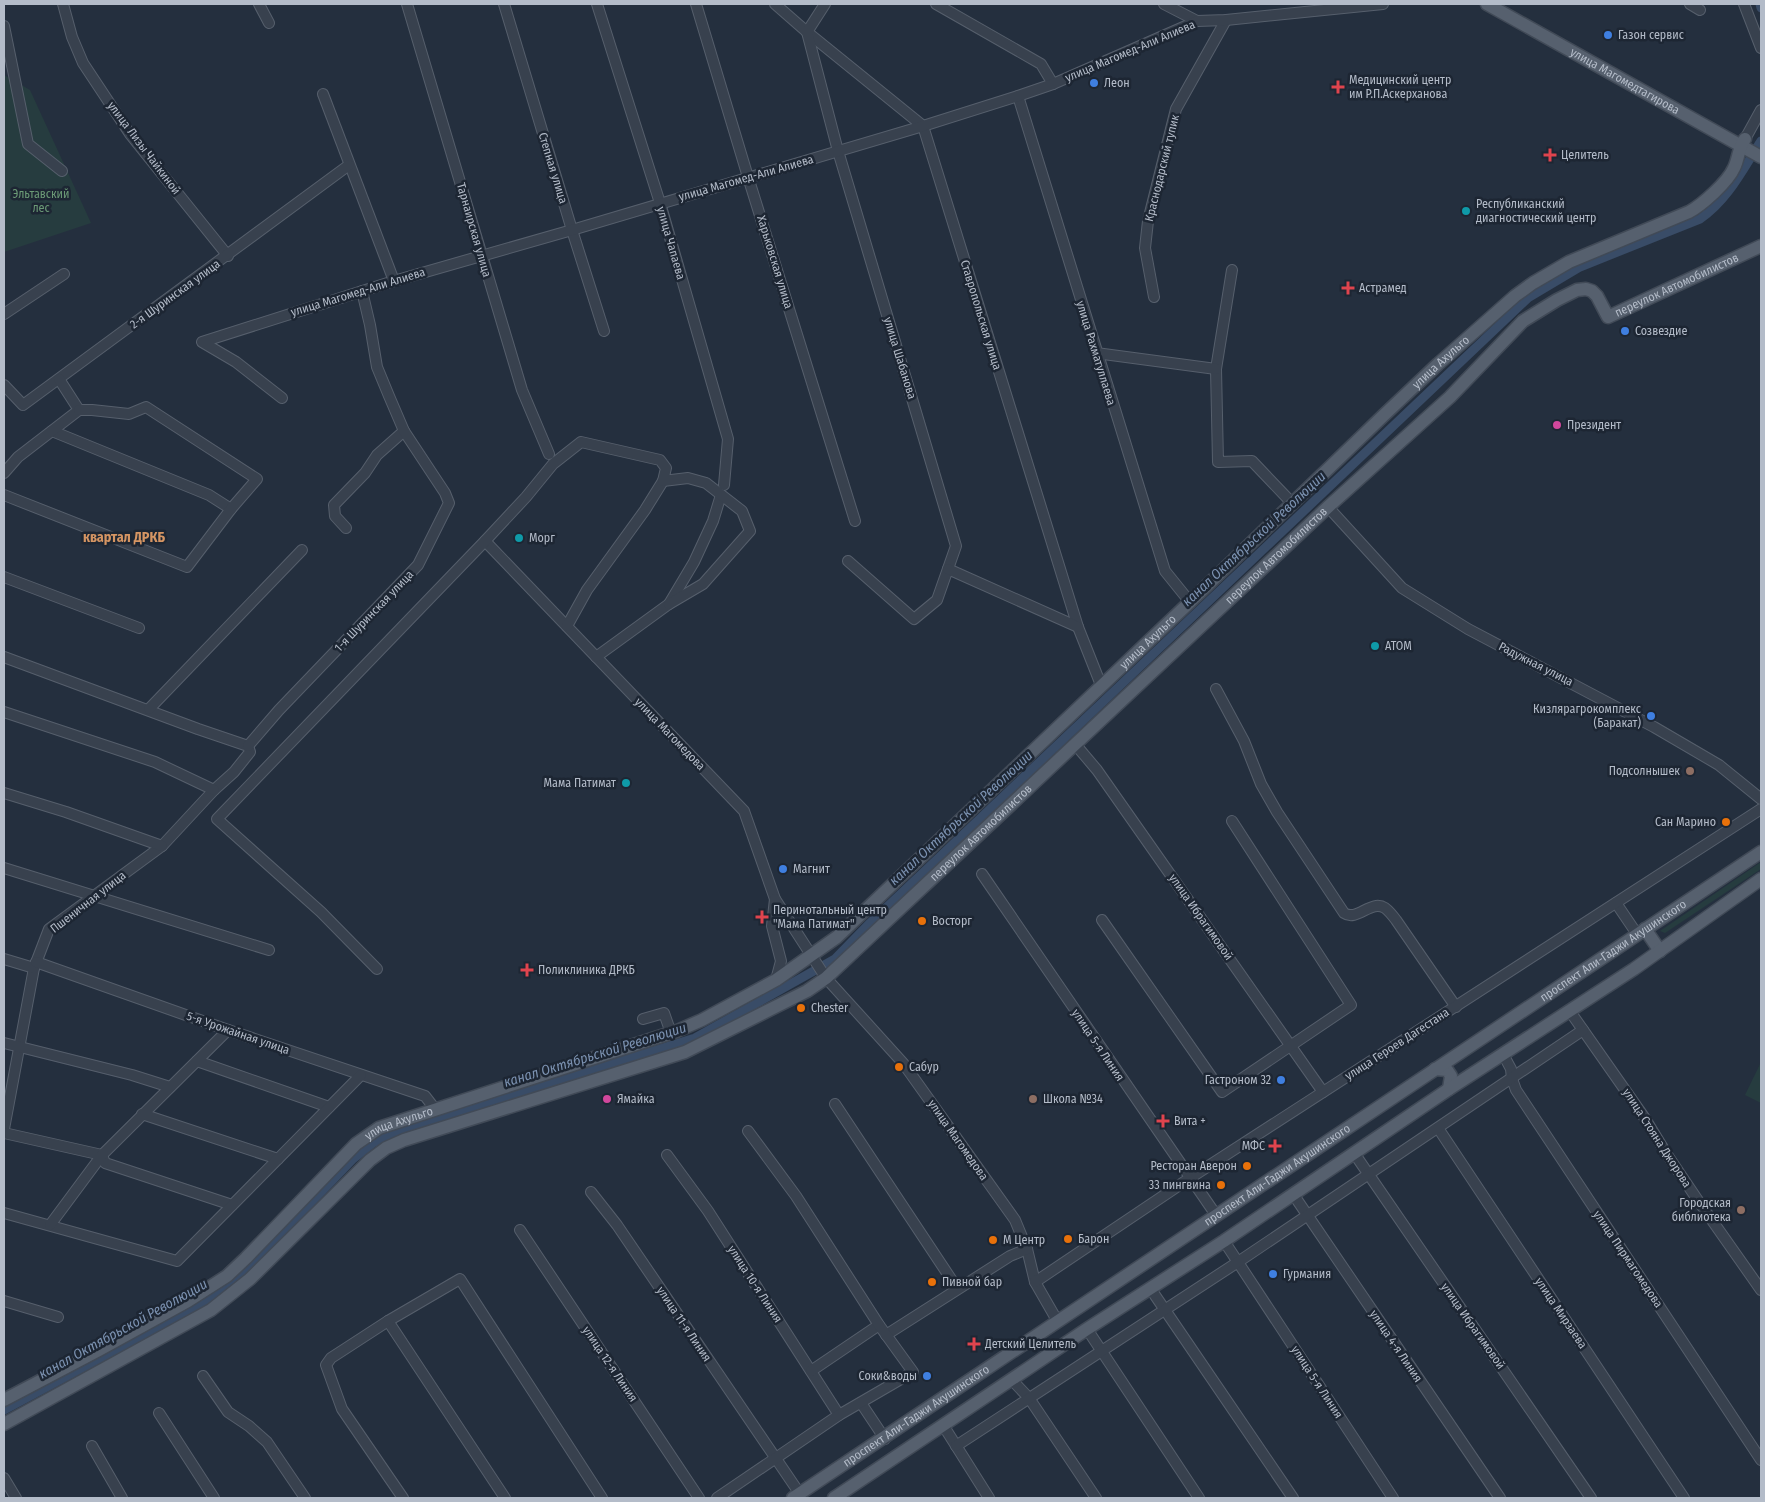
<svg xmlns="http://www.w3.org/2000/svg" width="1765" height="1502" font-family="'Fira Sans Condensed',sans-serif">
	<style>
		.green { fill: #263c3f }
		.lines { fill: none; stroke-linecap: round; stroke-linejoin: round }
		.canal { stroke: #394c67; stroke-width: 9 }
		.minor-casing { stroke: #565f6c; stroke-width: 12 }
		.major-casing { stroke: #414a57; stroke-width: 15 }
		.minor { stroke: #38414e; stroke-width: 10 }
		.major { stroke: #56606e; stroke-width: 12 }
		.shop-dot { fill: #3f7fe0; stroke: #1d2633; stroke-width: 2 }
		.health-dot { fill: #e0444e; stroke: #1d2633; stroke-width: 2 }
		.culture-dot { fill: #0f9aa8; stroke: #1d2633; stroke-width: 2 }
		.hotel-dot { fill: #d1479c; stroke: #1d2633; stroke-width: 2 }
		.education-dot { fill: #8d6e63; stroke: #1d2633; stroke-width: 2 }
		.food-dot { fill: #e8710a; stroke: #1d2633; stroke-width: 2 }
		.labels { text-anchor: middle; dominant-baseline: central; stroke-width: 5; stroke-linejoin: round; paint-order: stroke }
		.poi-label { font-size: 12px; fill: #b4bcc9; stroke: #1d2633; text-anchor: start }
		.street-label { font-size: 12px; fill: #b4bcc9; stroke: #1d2633 }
		.park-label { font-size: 12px; fill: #6b9a76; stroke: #1d2633 }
		.neighbourhood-label { font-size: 14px; font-weight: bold; fill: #d59563; stroke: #1d2633 }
		.water-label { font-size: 14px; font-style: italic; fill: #7c92b1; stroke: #1d2633 }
	</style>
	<rect width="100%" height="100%" fill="#242f3e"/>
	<g class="green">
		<path d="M4,75L30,90L91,223L4,252Z"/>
		<path d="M1761,862V869L1665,933L1660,931Z"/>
		<path d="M1761,1062V1103L1745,1095Z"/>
	</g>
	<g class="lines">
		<g class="canal">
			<path d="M1760,4L1761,8"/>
			<path d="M4,1410L205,1302L228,1285L253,1263L353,1159L373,1143L402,1129L695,1038L835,959L870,923L1528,298L1580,267L1700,219C1728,200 1743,169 1761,141"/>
		</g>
		<g class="minor-casing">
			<g id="minor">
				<path d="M63,4L72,37L83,63L130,134L228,256"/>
				<path d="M259,4L269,23"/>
				<path d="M407,4L522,390L549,454"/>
				<path d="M504,4L572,230L604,331"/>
				<path d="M597,4L660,203L728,439L724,485"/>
				<path d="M696,4L748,177L855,521"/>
				<path d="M775,4L807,32L923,126L1078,627L1101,685"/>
				<path d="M825,4L807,32L838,151L956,546L937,600L914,619L848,561"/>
				<path d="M936,4L1041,64L1053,84"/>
				<path d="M1164,4L1197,21"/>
				<path d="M1690,4L1700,10"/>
				<path d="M1744,4L1761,48"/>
				<path d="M4,26L28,144L62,171"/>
				<path d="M323,94L394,281"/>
				<path d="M1018,96L1165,571L1190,602"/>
				<path d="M1745,139L1761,110"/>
				<path d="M1232,270L1216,369L1218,462L1252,461L1292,503"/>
				<path d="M1154,297L1145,248L1148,221L1176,109L1226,20"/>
				<path d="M4,314L64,274"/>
				<path d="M1096,353L1216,369"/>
				<path d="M4,385L23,405L349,165"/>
				<path d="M282,398L236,362L202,342L394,281L572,230L923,126L1018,96L1053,84L1197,21L1226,20L1383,4"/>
				<path d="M52,431L209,495L231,509"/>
				<path d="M4,473L18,457L79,410L59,379"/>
				<path d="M4,495L187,567L231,509L257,479L146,407L129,414L92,410H79"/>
				<path d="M1328,507L1402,588L1468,629L1654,727L1719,765L1761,799"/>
				<path d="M346,528L335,516L334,505L365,473L377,455L404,431"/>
				<path d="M485,541L744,811L775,899L826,978L903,1063L1015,1220L1027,1249L1035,1282L1058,1322"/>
				<path d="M948,569L1078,627"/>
				<path d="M4,577L139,628"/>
				<path d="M567,626L587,590L645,510L663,481"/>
				<path d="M4,657L198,729L248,746L250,752L234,772L214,790L162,846L49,929L34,968L4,1129"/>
				<path d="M596,657L669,604L694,562L713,521L721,495"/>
				<path d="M1216,689L1244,741L1261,784L1277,812L1344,913C1357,922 1371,899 1385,908C1389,911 1393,916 1396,920L1456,1007"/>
				<path d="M149,709L302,550"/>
				<path d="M4,712L155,762L214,790"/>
				<path d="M1075,744L1097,770L1323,1092"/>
				<path d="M248,746L279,710L418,565L449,503L445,493L404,431L389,396L377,367L370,325L362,291"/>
				<path d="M4,793L66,812L162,846"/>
				<path d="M4,868L269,950"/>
				<path d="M982,874L1216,1215"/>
				<path d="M775,899L772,926L781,961L776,980"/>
				<path d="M1616,903L1637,934"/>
				<path d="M1102,920L1222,1092L1351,1005L1232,821"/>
				<path d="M4,959L34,968"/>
				<path d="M36,962L228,1030L425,1096L435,1109"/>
				<path d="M377,969L321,912L217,819L485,541L526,497L553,464L581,442L660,460L666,468L663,481L688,478L706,483L742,511L750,531L703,584L669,604"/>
				<path d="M1569,1010L1644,1117L1666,1153L1697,1199L1761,1290"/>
				<path d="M643,1019L664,1013L671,1033"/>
				<path d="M4,1043L132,1075L170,1087"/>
				<path d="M1503,1054L1511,1069L1512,1079L1516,1090L1761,1460"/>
				<path d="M197,1061L329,1107"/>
				<path d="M835,1104L957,1288"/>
				<path d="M142,1114L278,1159"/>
				<path d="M1438,1128L1684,1498"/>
				<path d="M4,1133L102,1155L105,1163L232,1205"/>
				<path d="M1354,1153L1591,1498"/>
				<path d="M667,1155L708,1211L839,1415"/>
				<path d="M591,1192L617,1225L800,1494"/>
				<path d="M1293,1194L1500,1498"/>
				<path d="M4,1213L177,1261L361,1075"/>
				<path d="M50,1225L102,1155L228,1030"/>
				<path d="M520,1230L699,1498"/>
				<path d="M1224,1241L1393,1498"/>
				<path d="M1035,1282L1190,1178L1761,809"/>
				<path d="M1150,1288L1293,1498"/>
				<path d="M4,1301L58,1317"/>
				<path d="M388,1321L505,1498"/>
				<path d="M1087,1329L1199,1498"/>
				<path d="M886,1335L1010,1256L1027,1249"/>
				<path d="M811,1371L879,1325"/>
				<path d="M203,1376L228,1412L249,1426L267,1442L305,1498"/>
				<path d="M1012,1380L1029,1398L1096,1498"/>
				<path d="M861,1403L885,1439"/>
				<path d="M159,1413L214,1498"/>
				<path d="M943,1425L989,1498"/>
				<path d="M92,1446L122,1498"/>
				<path d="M956,1446L1238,1262L1583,1030"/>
				<path d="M4,1478L16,1498"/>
				<path d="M403,1498L342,1409L326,1365L331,1358L388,1321L460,1279L602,1498"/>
				<path d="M717,1498L839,1415L913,1372L879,1325L796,1196L748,1131"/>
			</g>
		</g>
		<g class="major-casing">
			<g id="major">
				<path id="s1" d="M1487,4L1761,157"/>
				<path d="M1645,929L1660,951"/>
				<path d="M1435,1069L1447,1070L1451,1076L1449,1089"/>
				<path id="s2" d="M4,1400L99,1350L188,1301L227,1276L246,1258L356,1144L379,1128L677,1031L702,1020L776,980L837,937L1190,602L1384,415L1438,364L1515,296L1533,283L1569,262L1689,212C1702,205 1728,182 1734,168C1739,158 1738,148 1745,139"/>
				<path id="s3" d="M4,1424L211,1310L250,1279L370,1160L386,1148L404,1140L685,1052L807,991L826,978L1328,507L1450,397L1523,321L1557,300L1577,290L1586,289L1592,291L1597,296L1608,317L1761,246"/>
				<path id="s4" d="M793,1498L1761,852"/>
				<path d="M834,1498L1087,1329L1224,1241L1449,1089L1634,969L1761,879"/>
			</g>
		</g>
		<use href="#minor" class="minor"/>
		<use href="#major" class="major"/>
	</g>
	<g class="shop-dot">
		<circle cx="1608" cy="35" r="5"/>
		<circle cx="1094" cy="83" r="5"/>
		<circle cx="1625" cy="331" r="5"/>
		<circle cx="1651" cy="716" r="5"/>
		<circle cx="783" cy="869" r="5"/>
		<circle cx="1281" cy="1080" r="5"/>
		<circle cx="1273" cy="1274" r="5"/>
		<circle cx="927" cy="1376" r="5"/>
	</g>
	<g class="health-dot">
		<path d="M1335.5 79.5h5v5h5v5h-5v5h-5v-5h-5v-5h5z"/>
		<path d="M1547.5 147.5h5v5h5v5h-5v5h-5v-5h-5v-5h5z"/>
		<path d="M1345.5 280.5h5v5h5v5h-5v5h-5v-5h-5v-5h5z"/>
		<path d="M759.5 909.5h5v5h5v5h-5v5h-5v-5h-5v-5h5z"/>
		<path d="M524.5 962.5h5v5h5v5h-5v5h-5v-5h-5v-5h5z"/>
		<path d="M1160.5 1113.5h5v5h5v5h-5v5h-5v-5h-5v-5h5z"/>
		<path d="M1272.5 1138.5h5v5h5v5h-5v5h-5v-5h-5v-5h5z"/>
		<path d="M971.5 1336.5h5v5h5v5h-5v5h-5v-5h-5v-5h5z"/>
	</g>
	<g class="culture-dot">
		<circle cx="1466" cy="211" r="5"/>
		<circle cx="519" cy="538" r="5"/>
		<circle cx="1375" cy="646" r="5"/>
		<circle cx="626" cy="783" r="5"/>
	</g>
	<g class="hotel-dot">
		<circle cx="1557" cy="425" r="5"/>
		<circle cx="607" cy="1099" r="5"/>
	</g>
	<g class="education-dot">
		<circle cx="1690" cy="771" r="5"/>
		<circle cx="1033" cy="1099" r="5"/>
		<circle cx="1741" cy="1210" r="5"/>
	</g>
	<g class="food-dot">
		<circle cx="1726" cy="822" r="5"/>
		<circle cx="922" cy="921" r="5"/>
		<circle cx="801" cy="1008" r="5"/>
		<circle cx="899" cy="1067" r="5"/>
		<circle cx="1247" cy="1166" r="5"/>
		<circle cx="1221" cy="1185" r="5"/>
		<circle cx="1068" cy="1239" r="5"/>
		<circle cx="993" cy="1240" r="5"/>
		<circle cx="932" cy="1282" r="5"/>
	</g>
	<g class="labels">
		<g class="poi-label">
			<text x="1618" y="35">Газон сервис</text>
			<text x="1349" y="80">Медицинский центр<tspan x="1349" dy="14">им Р.П.Аскерханова</tspan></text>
			<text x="1104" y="83">Леон</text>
			<text x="1561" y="155">Целитель</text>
			<text x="1476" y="204">Республиканский<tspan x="1476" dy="14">диагностический центр</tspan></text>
			<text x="1359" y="288">Астрамед</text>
			<text x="1635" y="331">Созвездие</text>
			<text x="1567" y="425">Президент</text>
			<text x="529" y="538">Морг</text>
			<text x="1385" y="646">АТОМ</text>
			<text x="1641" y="709" text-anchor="end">Кизлярагрокомплекс<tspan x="1641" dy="14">(Баракат)</tspan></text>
			<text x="1680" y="771" text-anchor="end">Подсолнышек</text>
			<text x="616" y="783" text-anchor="end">Мама Патимат</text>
			<text x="1716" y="822" text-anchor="end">Сан Марино</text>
			<text x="793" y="869">Магнит</text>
			<text x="773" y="910">Перинотальный центр<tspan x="773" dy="14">"Мама Патимат"</tspan></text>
			<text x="932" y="921">Восторг</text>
			<text x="538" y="970">Поликлиника ДРКБ</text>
			<text x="811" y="1008">Chester</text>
			<text x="909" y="1067">Сабур</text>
			<text x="1271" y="1080" text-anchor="end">Гастроном 32</text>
			<text x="617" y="1099">Ямайка</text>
			<text x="1043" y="1099">Школа №34</text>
			<text x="1174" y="1121">Вита +</text>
			<text x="1265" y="1146" text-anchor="end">МФС</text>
			<text x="1237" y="1166" text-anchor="end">Ресторан Аверон</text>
			<text x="1211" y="1185" text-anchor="end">33 пингвина</text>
			<text x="1731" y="1203" text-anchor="end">Городская<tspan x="1731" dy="14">библиотека</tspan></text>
			<text x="1078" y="1239">Барон</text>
			<text x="1003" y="1240">М Центр</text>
			<text x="1283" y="1274">Гурмания</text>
			<text x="942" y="1282">Пивной бар</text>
			<text x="985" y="1344">Детский Целитель</text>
			<text x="917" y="1376" text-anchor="end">Соки&amp;воды</text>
		</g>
		<g class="street-label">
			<text transform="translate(1130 51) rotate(-23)">улица Магомед-Али Алиева</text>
			<text stroke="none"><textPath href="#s1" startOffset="158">улица Магомедтагирова</textPath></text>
			<text transform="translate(144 148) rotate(53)">улица Лизы Чайкиной</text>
			<text transform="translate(553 168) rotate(73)">Степная улица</text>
			<text transform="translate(1162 168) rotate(-76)">Краснодарский тупик</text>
			<text transform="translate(746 178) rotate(-16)">улица Магомед-Али Алиева</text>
			<text transform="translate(474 230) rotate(74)">Тарнаирская улица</text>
			<text transform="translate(671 243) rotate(74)">улица Чапаева</text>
			<text transform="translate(775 262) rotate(73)">Харьковская улица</text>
			<text stroke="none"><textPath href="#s3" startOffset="2091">переулок Автомобилистов</textPath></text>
			<text transform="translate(358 292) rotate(-17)">улица Магомед-Али Алиева</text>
			<text transform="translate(175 294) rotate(-36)">2-я Шуринская улица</text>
			<text transform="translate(981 315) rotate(73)">Ставропольская улица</text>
			<text transform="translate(1096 353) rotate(73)">улица Рахматуллаева</text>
			<text transform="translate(900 358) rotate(73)">улица Шабанова</text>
			<text stroke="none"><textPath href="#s2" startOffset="1801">улица Ахульго</textPath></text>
			<text stroke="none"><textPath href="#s3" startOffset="1566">переулок Автомобилистов</textPath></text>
			<text transform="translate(374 611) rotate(-46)">1-я Шуринская улица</text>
			<text stroke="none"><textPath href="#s2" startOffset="1396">улица Ахульго</textPath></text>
			<text transform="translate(1536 664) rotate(27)">Радужная улица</text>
			<text transform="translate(670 734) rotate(46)">улица Магомедова</text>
			<text stroke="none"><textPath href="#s3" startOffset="1161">переулок Автомобилистов</textPath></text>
			<text transform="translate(88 902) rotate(-38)">Пшеничная улица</text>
			<text transform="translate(1201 917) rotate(55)">улица Ибрагимовой</text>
			<text stroke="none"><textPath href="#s4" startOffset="986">проспект Али-Гаджи Акушинского</textPath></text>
			<text transform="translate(238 1033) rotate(19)">5-я Урожайная улица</text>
			<text transform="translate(1397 1044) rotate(-33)">улица Героев Дагестана</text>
			<text transform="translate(1098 1045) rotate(56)">улица 5-я Линия</text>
			<text stroke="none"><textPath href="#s2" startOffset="488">улица Ахульго</textPath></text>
			<text transform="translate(1657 1138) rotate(57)">улица Стояна Джорова</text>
			<text transform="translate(958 1140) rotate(55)">улица Магомедова</text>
			<text stroke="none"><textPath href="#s4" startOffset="582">проспект Али-Гаджи Акушинского</textPath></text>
			<text transform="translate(1628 1259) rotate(56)">улица Пирмагомедова</text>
			<text transform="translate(755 1284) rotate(57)">улица 10-я Линия</text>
			<text transform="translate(1561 1313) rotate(56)">улица Мирзаева</text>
			<text transform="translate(684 1324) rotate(56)">улица 11-я Линия</text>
			<text transform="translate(1473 1326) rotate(55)">улица Ибрагимовой</text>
			<text transform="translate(1396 1346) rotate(56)">улица 4-я Линия</text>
			<text transform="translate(610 1364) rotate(56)">улица 12-я Линия</text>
			<text transform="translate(1317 1382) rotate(57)">улица 5-я Линия</text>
			<text stroke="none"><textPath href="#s4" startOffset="148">проспект Али-Гаджи Акушинского</textPath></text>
		</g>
		<g class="park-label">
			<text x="41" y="194">Эльтавский<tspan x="41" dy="14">лес</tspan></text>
		</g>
		<g class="neighbourhood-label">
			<text x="124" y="537">квартал ДРКБ</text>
		</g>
		<g class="water-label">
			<text transform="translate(1254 539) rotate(-43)">канал Октябрьской Революции</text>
			<text transform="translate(961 818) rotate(-43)">канал Октябрьской Революции</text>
			<text transform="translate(595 1055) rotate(-17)">канал Октябрьской Революции</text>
			<text transform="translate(123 1329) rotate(-29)">канал Октябрьской Революции</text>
		</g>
	</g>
	<rect width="1765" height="1502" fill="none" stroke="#b4bcc9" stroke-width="10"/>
</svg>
